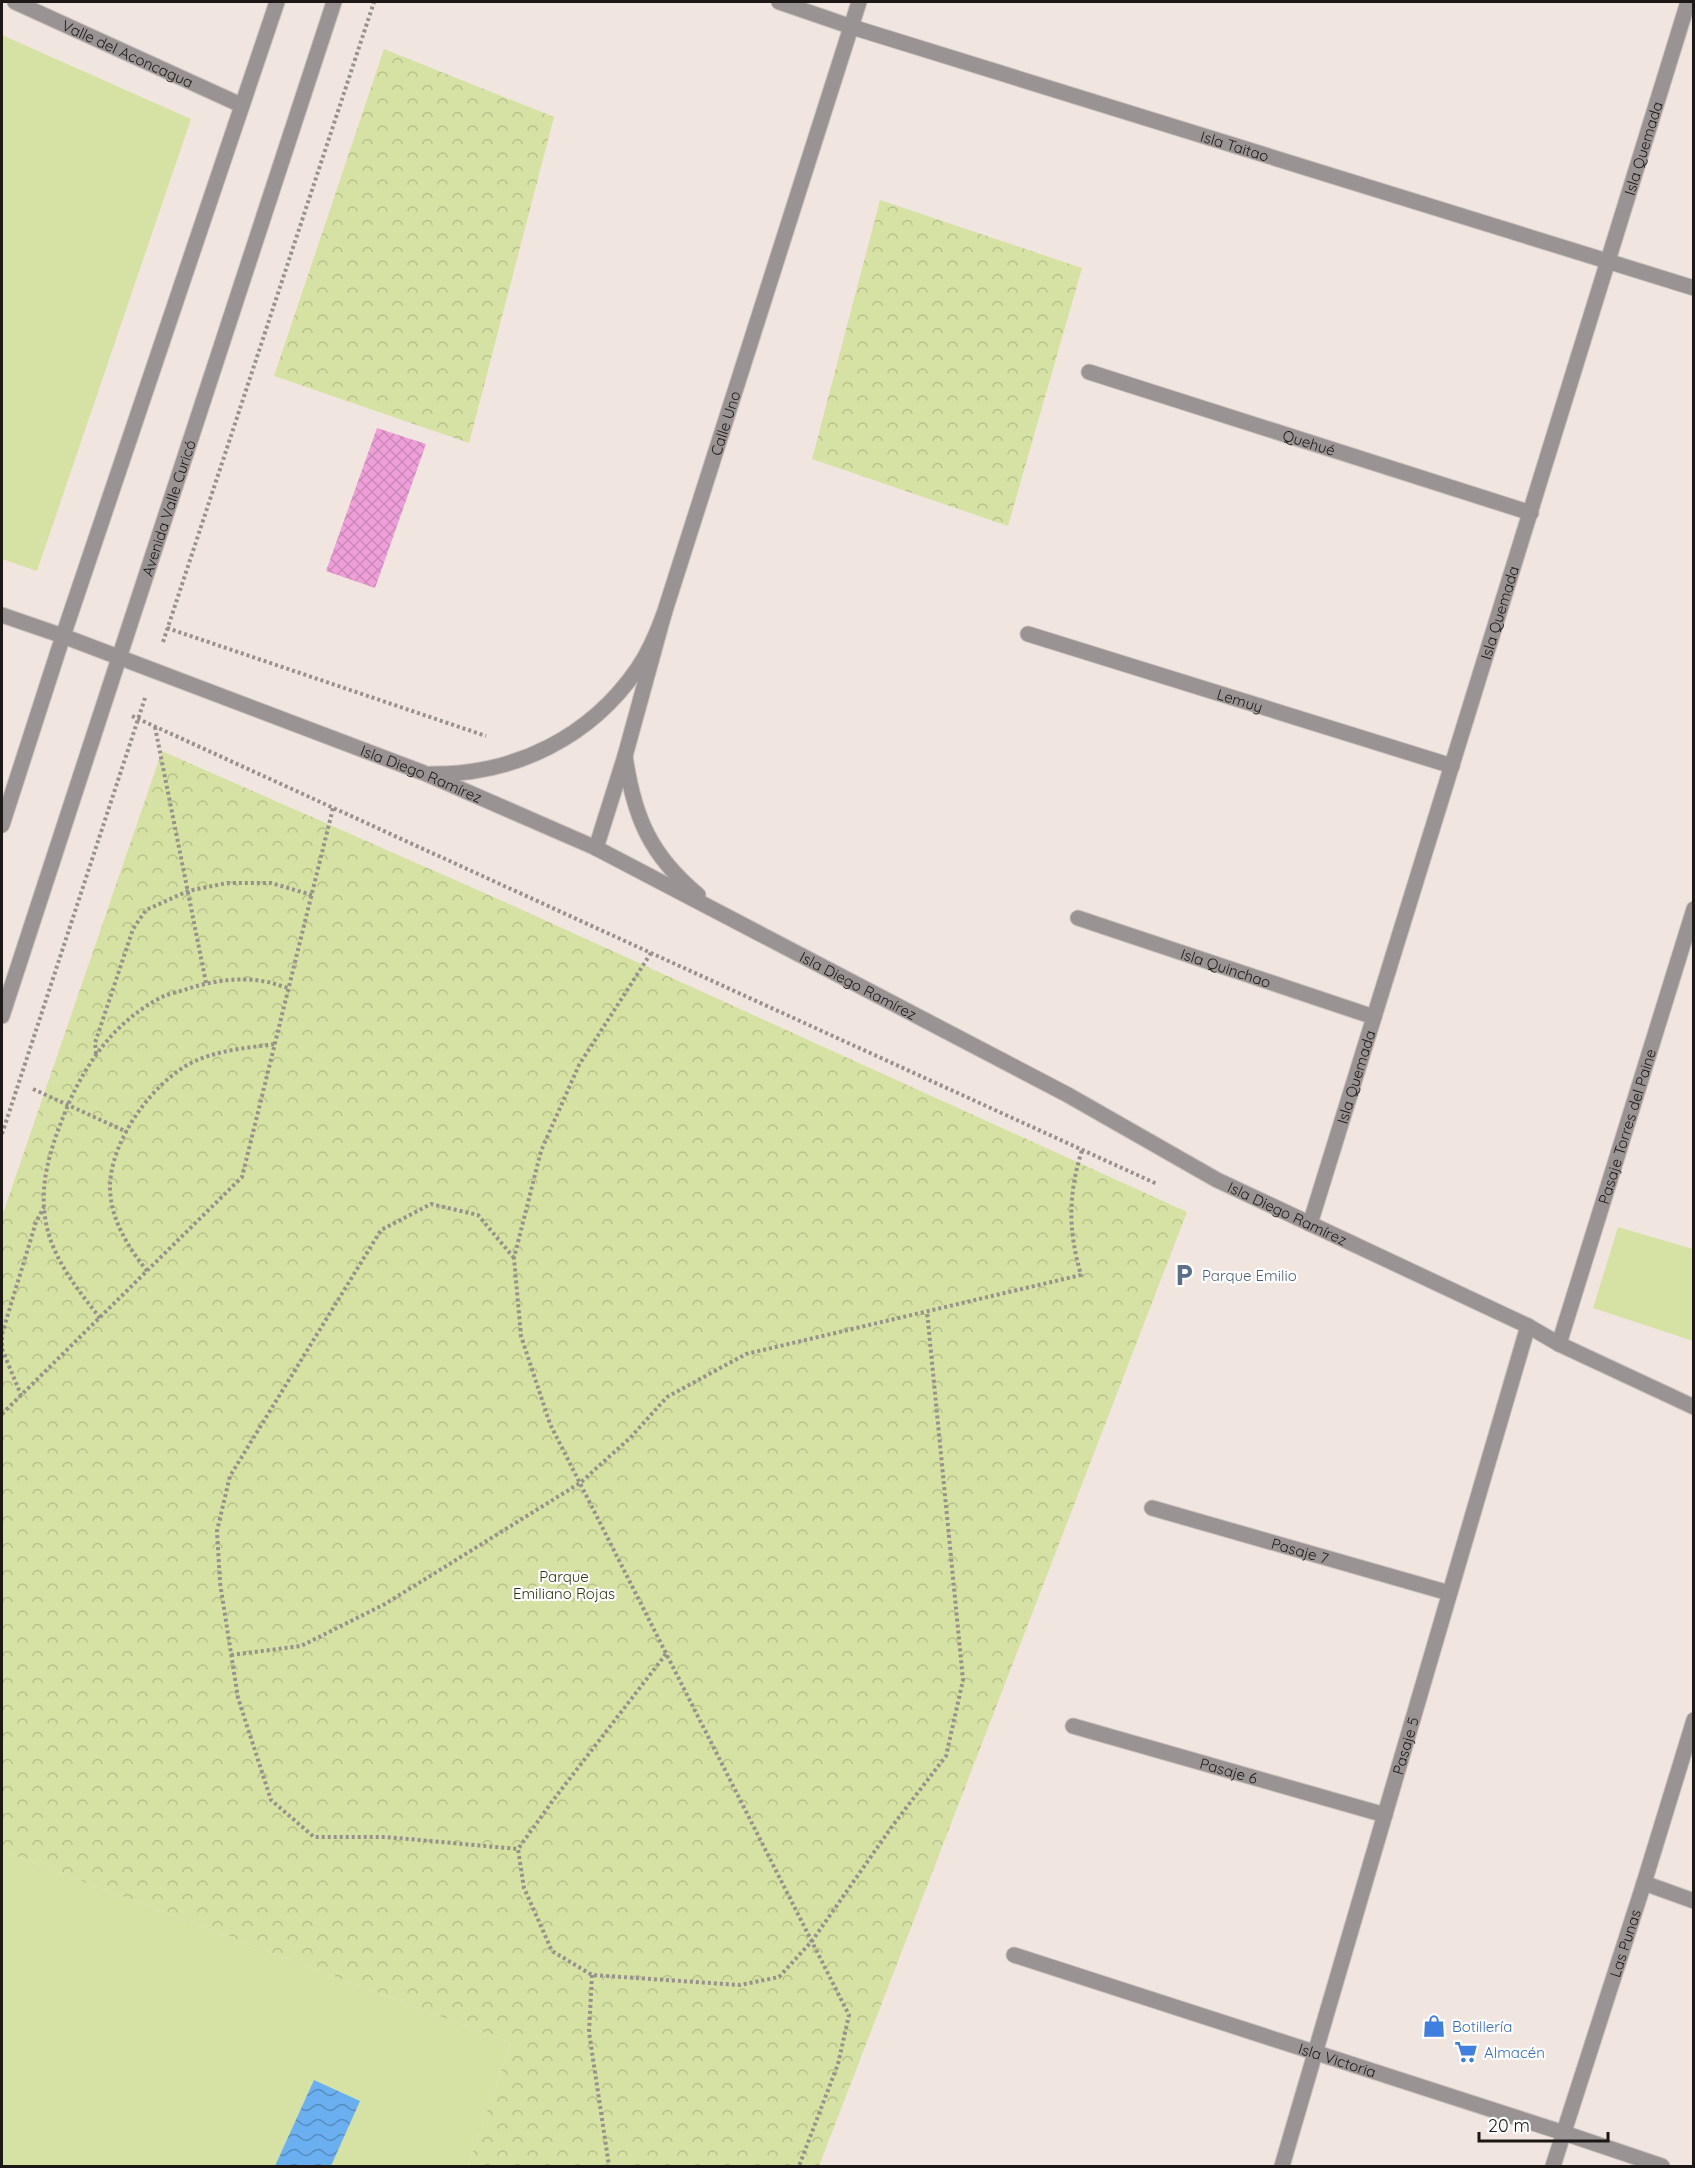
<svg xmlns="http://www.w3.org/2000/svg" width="1695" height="2168" font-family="Quicksand,sans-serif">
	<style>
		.grass { fill: #d6e2a3 }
		.park { fill: url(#park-crowns) }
		.water { fill: url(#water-waves) }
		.building { fill: url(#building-cross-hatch) }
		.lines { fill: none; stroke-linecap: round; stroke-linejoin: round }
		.minor-casing { stroke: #cac1bb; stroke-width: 17 }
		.tertiary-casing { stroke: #cac1bb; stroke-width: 17 }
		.path { stroke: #99918c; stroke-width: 4; stroke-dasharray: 3 3; stroke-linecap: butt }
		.minor { stroke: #999493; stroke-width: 15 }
		.tertiary { stroke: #999493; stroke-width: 15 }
		.labels { text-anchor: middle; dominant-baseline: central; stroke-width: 4.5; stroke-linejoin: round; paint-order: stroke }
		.street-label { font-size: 15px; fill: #1b1815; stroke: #fff }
		.service-label { font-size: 15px; fill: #4e5e75; stroke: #fff; text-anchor: start }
		.park-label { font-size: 15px; fill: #2f350e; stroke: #fff }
		.shop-label { font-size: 15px; fill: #366cbe; stroke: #fff; text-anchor: start }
	</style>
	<defs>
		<pattern id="park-crowns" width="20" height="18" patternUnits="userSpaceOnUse" patternTransform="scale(1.5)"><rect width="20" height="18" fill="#d6e2a3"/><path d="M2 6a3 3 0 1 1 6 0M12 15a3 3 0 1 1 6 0" fill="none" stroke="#b7c18b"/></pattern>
		<pattern id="water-waves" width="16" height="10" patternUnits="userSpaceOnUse" patternTransform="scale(1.5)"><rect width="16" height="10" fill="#6aaff0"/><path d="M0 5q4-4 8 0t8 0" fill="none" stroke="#568dc1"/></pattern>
		<pattern id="building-cross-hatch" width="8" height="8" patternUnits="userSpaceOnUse" patternTransform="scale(1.5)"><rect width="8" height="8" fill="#ee9fd8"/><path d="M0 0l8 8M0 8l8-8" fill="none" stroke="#cc88b8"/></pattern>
	</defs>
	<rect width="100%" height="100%" fill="#f0e6df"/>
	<g class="grass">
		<path d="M2,35L191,119L37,571L2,559Z"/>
		<path d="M1618,1227L1693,1249V1341L1593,1308Z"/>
		<path d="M2,1851L511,2043L468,2166H2Z"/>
	</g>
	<g class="park">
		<path d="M384,49L554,117L469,443L274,376Z"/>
		<path d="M880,200L1082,268L1008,526L812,459Z"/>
		<path d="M162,751L498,899L1187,1212L819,2166H468L511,2043L2,1851V1216Z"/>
	</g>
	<path class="water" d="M314,2080L360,2101L331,2166H275Z"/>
	<path class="building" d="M377,428L426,444L375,588L326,571Z"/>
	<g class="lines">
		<g class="minor-casing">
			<g id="minor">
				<path id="s1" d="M15,2L241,105"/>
				<path id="s2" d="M779,2L852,27L1694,288"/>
				<path id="s3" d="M1089,372L1531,513"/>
				<path d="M2,615L63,636L2,825"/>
				<path id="s4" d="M1028,634L1452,766"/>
				<path id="s5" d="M596,848L625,756L664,614L859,2"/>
				<path id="s6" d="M1078,918L1374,1017"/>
				<path d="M2,1016L119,658"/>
				<path id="s7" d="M1559,1344L1694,909"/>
				<path id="s8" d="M1152,1508L1449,1593"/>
				<path id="s9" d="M1073,1726L1385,1815"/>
				<path d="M1644,1883L1694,1901"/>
				<path id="s10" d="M1014,1955L1564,2133L1662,2166"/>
				<path id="s11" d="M1282,2166L1528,1326"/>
				<path id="s12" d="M1553,2166L1644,1883L1694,1720"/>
			</g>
		</g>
		<g class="tertiary-casing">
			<g id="tertiary">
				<path id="s13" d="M277,2L63,636L424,773L596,848L1068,1095L1217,1180L1528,1326L1559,1344L1694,1407"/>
				<path id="s14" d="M119,658L334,2"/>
				<path d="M625,756C634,817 650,855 698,895"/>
				<path d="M431,774C515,775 591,737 638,668C649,652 657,633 664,614"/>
				<path id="s15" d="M1310,1224L1688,2"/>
			</g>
		</g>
		<g class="path">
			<path d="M167,628L486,736"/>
			<path d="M163,642L374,2"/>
			<path d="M132,716L1157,1184"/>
			<path d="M155,727L206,983"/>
			<path d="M651,953L579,1065L541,1151L514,1258L521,1336L550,1424L849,2015L838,2064L799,2166"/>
			<path d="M96,1054L95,1043L133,929L146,910L188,891L227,883H271L312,895"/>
			<path d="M33,1089L127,1132"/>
			<path d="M2,1134L145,698"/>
			<path d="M514,1258L478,1215L431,1204L381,1230L230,1476L217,1531L220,1583L238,1698L271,1800L314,1837H386L518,1849"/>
			<path d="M147,1271C128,1247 111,1220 110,1189C109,1143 151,1084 191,1063C217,1050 247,1048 275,1044"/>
			<path d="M100,1318C77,1289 53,1259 46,1223C39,1187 49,1153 62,1120C81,1069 113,1021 164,996C172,993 182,991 190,988C213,981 238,977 262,981C271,982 280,986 289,988"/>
			<path d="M2,1334L36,1222L44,1207"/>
			<path d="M2,1337V1349L21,1395"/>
			<path d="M2,1414L242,1177L333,808"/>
			<path d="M666,1654L554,1799L518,1849L524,1888L552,1951L592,1975L740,1985L779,1977L812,1941L893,1825L946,1756L963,1680L927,1311"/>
			<path d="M231,1655L301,1646L385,1604L580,1483L630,1438L667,1397L746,1354L1081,1275C1068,1230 1068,1195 1082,1150"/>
			<path d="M592,1975L589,2032L609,2166"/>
		</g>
		<use href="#minor" class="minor"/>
		<use href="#tertiary" class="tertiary"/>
	</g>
	<defs>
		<g id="parking-bare" transform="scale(1.8)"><path d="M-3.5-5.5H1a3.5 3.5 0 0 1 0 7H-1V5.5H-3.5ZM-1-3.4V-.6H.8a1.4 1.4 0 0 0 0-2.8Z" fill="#5c6f8a" stroke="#fff" stroke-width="2.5" paint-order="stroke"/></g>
		<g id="shop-bare" transform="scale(1.8)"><path d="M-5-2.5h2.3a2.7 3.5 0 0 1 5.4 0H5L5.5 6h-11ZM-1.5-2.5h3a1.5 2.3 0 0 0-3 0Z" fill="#3f7fe0" stroke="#fff" stroke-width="2.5" paint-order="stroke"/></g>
		<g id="supermarket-bare" transform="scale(1.8)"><path d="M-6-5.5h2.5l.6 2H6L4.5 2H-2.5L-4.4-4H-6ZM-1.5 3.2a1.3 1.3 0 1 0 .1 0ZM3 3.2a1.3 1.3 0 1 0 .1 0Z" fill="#3f7fe0" stroke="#fff" stroke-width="2.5" paint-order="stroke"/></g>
	</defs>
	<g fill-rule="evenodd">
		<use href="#parking-bare" x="1184" y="1275"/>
		<use href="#shop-bare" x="1434" y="2026"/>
		<use href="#supermarket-bare" x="1466" y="2052"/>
	</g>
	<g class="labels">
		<g class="street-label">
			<text stroke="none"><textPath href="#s1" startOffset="124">Valle del Aconcagua</textPath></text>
			<text stroke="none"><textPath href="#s2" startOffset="478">Isla Taitao</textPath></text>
			<text stroke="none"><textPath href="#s15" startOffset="1126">Isla Quemada</textPath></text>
			<text stroke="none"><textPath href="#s5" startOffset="444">Calle Uno</textPath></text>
			<text stroke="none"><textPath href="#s3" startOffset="231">Quehué</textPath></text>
			<text stroke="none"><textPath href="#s14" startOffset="158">Avenida Valle Curicó</textPath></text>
			<text stroke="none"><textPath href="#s15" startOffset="640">Isla Quemada</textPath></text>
			<text stroke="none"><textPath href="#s4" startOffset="222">Lemuy</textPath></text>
			<text stroke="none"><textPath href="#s13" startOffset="1053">Isla Diego Ramírez</textPath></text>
			<text stroke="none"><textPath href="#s6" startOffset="156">Isla Quinchao</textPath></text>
			<text stroke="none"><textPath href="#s13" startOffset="1539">Isla Diego Ramírez</textPath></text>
			<text stroke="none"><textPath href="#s15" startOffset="154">Isla Quemada</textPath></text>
			<text stroke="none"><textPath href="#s7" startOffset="228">Pasaje Torres del Paine</textPath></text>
			<text stroke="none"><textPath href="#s13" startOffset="2025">Isla Diego Ramírez</textPath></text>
			<text stroke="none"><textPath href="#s8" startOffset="154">Pasaje 7</textPath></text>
			<text stroke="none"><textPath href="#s11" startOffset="438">Pasaje 5</textPath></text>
			<text stroke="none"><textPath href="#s9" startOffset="162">Pasaje 6</textPath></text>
			<text stroke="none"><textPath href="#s12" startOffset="234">Las Punas</textPath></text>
			<text stroke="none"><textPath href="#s10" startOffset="340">Isla Victoria</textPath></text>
		</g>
		<g class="service-label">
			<text x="1202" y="1275">Parque Emilio</text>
		</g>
		<g class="park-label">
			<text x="564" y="1576">Parque<tspan x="564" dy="17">Emiliano Rojas</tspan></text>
		</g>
		<g class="shop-label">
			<text x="1452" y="2026">Botillería</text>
			<text x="1484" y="2052">Almacén</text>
		</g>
	</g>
	<rect width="1695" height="2168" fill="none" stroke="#1b1815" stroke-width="6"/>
	<path d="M1479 2132v9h129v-9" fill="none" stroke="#1b1815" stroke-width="3"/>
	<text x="1488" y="2132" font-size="18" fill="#1b1815" stroke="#ffffff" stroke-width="4.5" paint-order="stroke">20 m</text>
</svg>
